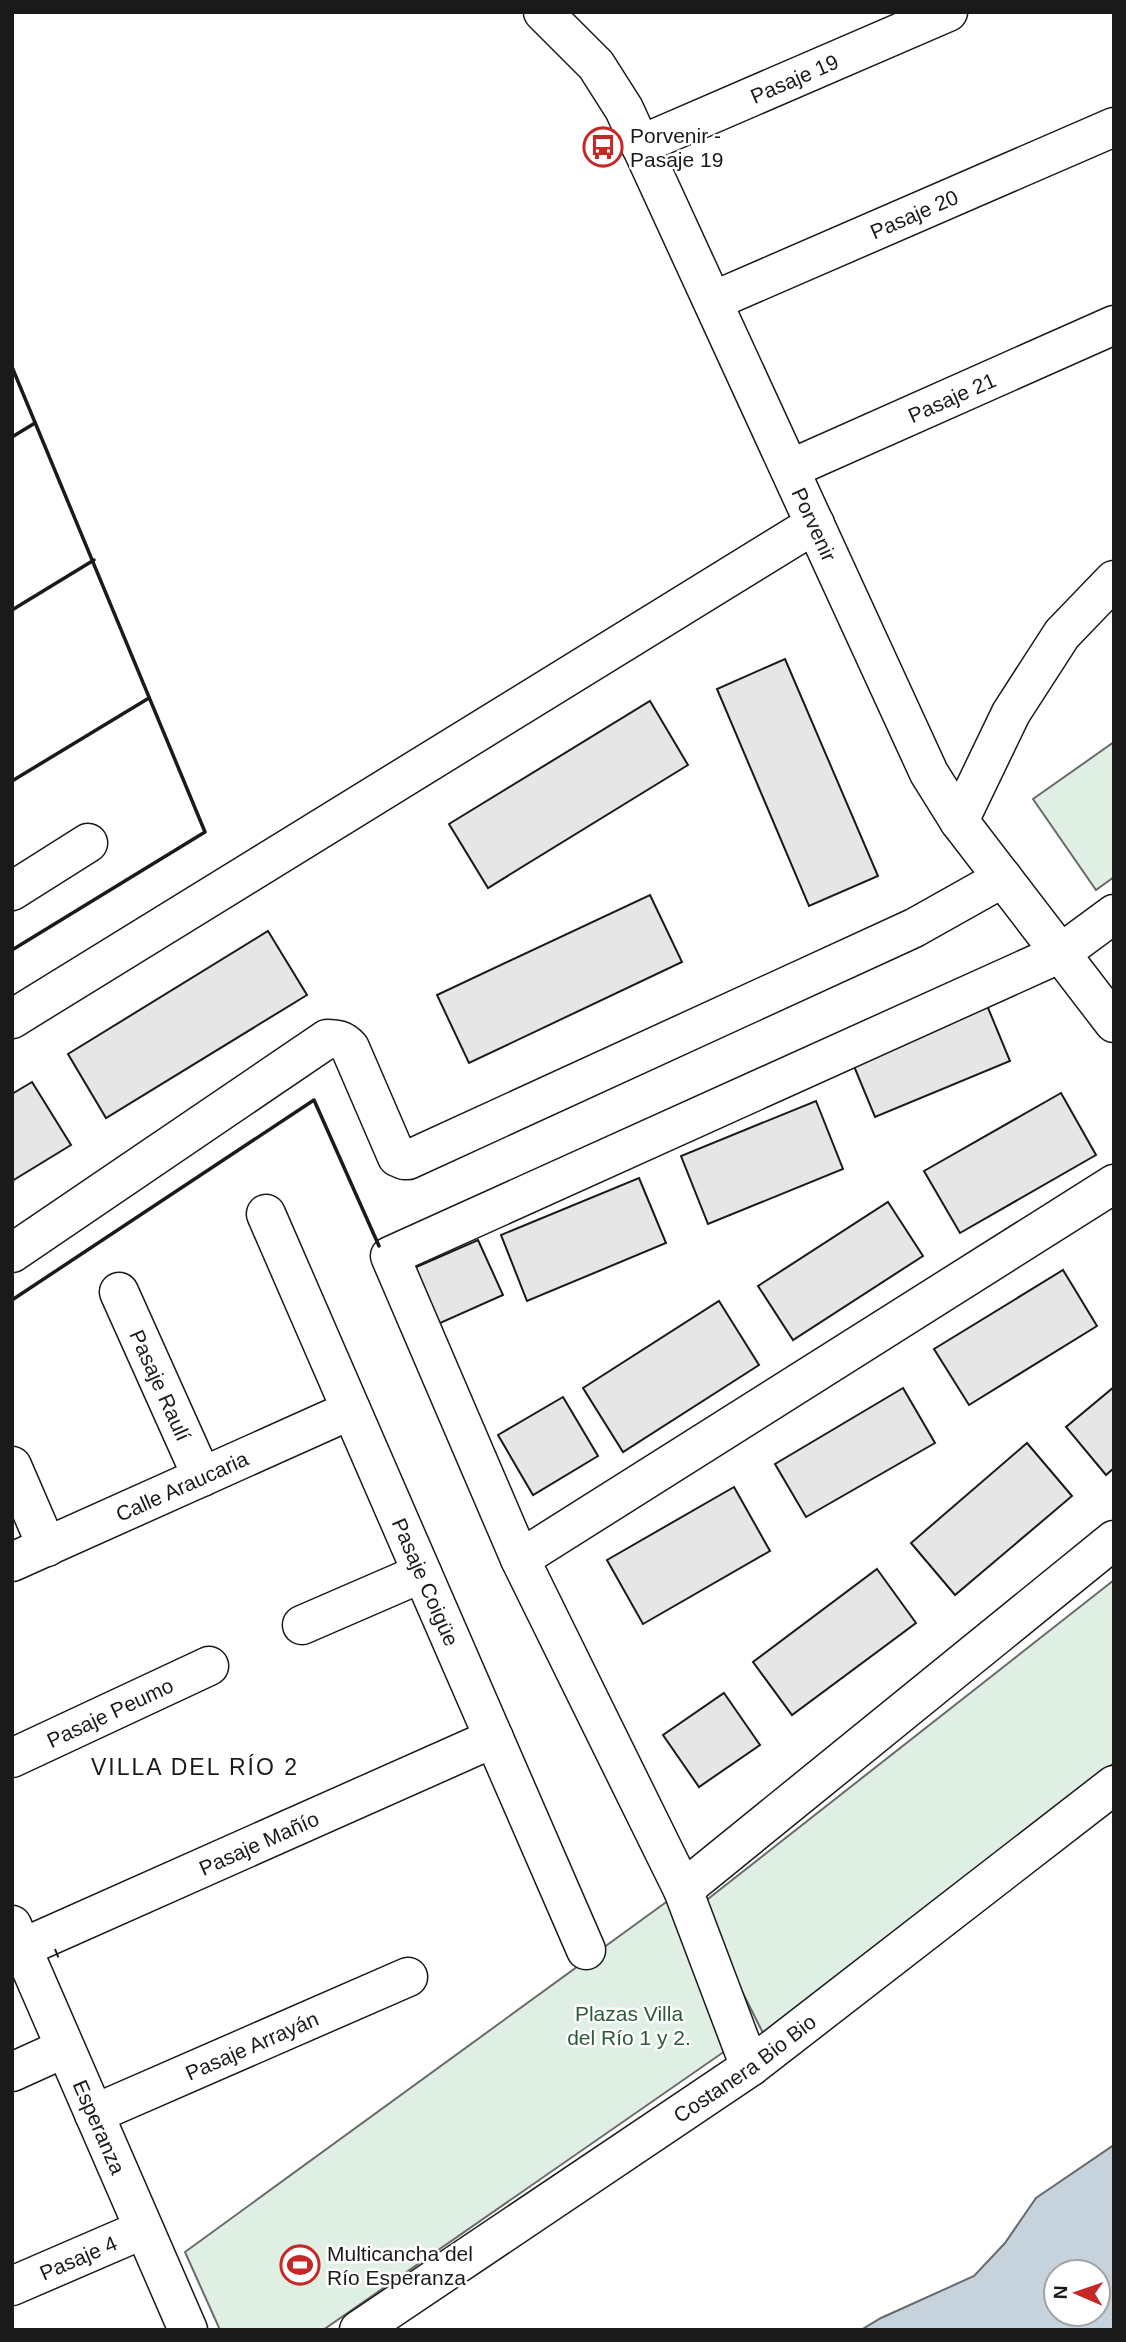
<svg xmlns="http://www.w3.org/2000/svg" width="1126" height="2342" font-family="Arial,sans-serif">
	<style>
		.green { fill: #e0efe3; stroke: #6a6a6a; stroke-width: 2 }
		.water { fill: #c6d2dc; stroke: #6a6a6a; stroke-width: 2; fill-rule: evenodd }
		.building { fill: #e6e6e6; stroke: #1a1a1a; stroke-width: 2 }
		.lines { fill: none; stroke-linecap: round; stroke-linejoin: round }
		.minor-casing { stroke: #1a1a1a; stroke-width: 41 }
		.minor { stroke: #fff; stroke-width: 38 }
		.fence { stroke: #1a1a1a; stroke-width: 2; stroke-dasharray: 9 3.5; stroke-linecap: butt }
		.wall { stroke: #1a1a1a; stroke-width: 3.5 }
		.labels { text-anchor: middle; dominant-baseline: central; stroke-width: 5; stroke-linejoin: round; paint-order: stroke }
		.street-label { font-size: 21px; fill: #1a1a1a; stroke: #fff }
		.poi-label { font-size: 21px; fill: #1a1a1a; stroke: #fff; text-anchor: start }
		.park-label { font-size: 21px; fill: #2b5a34; stroke: #fff }
		.neighbourhood-label { font-size: 23px; letter-spacing: 2px; fill: #1a1a1a; stroke: #fff }
	</style>
	<rect width="100%" height="100%" fill="#fff"/>
	<g class="green">
		<path d="M1114,742V877L1096,890L1033,799Z"/>
		<path d="M1114,1580V1763L765,2037L699,1906Z"/>
		<path d="M669,1900L728,2049L323,2330H220L185,2252Z"/>
	</g>
	<path class="water" d="M1114,2145V2330H861L881,2318L974,2276L1005,2243L1036,2198ZM1056,2272H1098V2314H1056Z"/>
	<g class="building">
		<path d="M785,659L878,876L809,906L717,689Z"/>
		<path d="M650,701L688,765L488,888L449,824Z"/>
		<path d="M650,895L682,962L469,1063L437,995Z"/>
		<path d="M268,931L307,995L106,1118L68,1054Z"/>
		<path d="M986,1003L1010,1061L875,1117L851,1059Z"/>
		<path d="M32,1082L71,1145L12,1181V1094Z"/>
		<path d="M1061,1093L1096,1155L960,1233L924,1171Z"/>
		<path d="M816,1101L843,1169L708,1224L681,1156Z"/>
		<path d="M639,1178L666,1243L527,1301L501,1235Z"/>
		<path d="M888,1202L923,1256L793,1340L758,1286Z"/>
		<path d="M478,1240L503,1295L438,1324L414,1268Z"/>
		<path d="M1063,1270L1097,1326L969,1405L934,1349Z"/>
		<path d="M719,1301L759,1365L623,1452L583,1388Z"/>
		<path d="M1114,1387V1468L1106,1475L1066,1427Z"/>
		<path d="M903,1388L935,1443L806,1517L775,1464Z"/>
		<path d="M563,1397L598,1456L533,1495L498,1435Z"/>
		<path d="M1027,1443L1072,1496L955,1595L911,1543Z"/>
		<path d="M734,1487L770,1551L643,1624L607,1560Z"/>
		<path d="M877,1569L916,1623L792,1715L753,1662Z"/>
		<path d="M724,1693L760,1745L699,1787L663,1735Z"/>
	</g>
	<g class="lines">
		<g class="minor-casing">
			<g id="minor">
				<path id="s1" d="M543,12L596,65L624,109L929,773L959,821L1114,1023"/>
				<path id="s2" d="M640,145L948,12"/>
				<path id="s3" d="M713,301L1114,127"/>
				<path id="s4" d="M790,469L1114,325"/>
				<path d="M959,821L1011,713L1062,634L1114,580"/>
				<path d="M12,891L88,843"/>
				<path d="M1114,914L1061,953L390,1256L520,1559L1114,1184"/>
				<path d="M12,1019L815,524"/>
				<path id="s5" d="M266,1214L586,1950"/>
				<path d="M12,1253L327,1039C337,1039 343,1040 350,1048L397,1157L404,1160H408L914,928L1003,878"/>
				<path id="s6" d="M119,1292L202,1477"/>
				<path d="M12,1466L47,1547"/>
				<path d="M520,1559L683,1890L750,2067"/>
				<path id="s7" d="M12,1562L351,1410"/>
				<path d="M302,1625L422,1573"/>
				<path id="s8" d="M12,1758L209,1666"/>
				<path d="M683,1890L1114,1540"/>
				<path id="s9" d="M12,1925L188,2330"/>
				<path id="s10" d="M22,1948L494,1738"/>
				<path d="M12,2072L65,2048"/>
				<path id="s11" d="M94,2114L408,1977"/>
				<path id="s12" d="M12,2286L144,2229"/>
				<path id="s13" d="M359,2330L750,2067L1114,1785"/>
			</g>
		</g>
		<use href="#minor" class="minor"/>
		<path class="fence" d="M55,1949L59,1959"/>
		<g class="wall">
			<path d="M12,367L205,832L12,950"/>
			<path d="M12,437L35,423"/>
			<path d="M12,610L94,560"/>
			<path d="M12,781L149,698"/>
			<path d="M12,1300L314,1100L379,1246"/>
		</g>
	</g>
	<defs>
		<g id="bus-ring" transform="scale(2.0125)"><circle r="9.5" fill="#fff" stroke="#c62828" stroke-width="1.5"/><path d="M-5-6H5V4H4V6H2V4H-2V6H-4V4H-5ZM-3.5-4V0h7V-4ZM-3.5 1.2v1.5H-2V1.2ZM2 1.2v1.5H3.5V1.2Z" fill="#c62828"/></g>
		<g id="stadium-ring" transform="scale(2.0125)"><circle r="9.5" fill="#fff" stroke="#c62828" stroke-width="1.5"/><path d="M0-5a6.5 5 0 1 0 0 10a6.5 5 0 1 0 0-10ZM-3.5-1.8h7v3.6h-7Z" fill="#c62828"/></g>
	</defs>
	<g fill-rule="evenodd">
		<use href="#bus-ring" x="603" y="147"/>
		<use href="#stadium-ring" x="300" y="2265"/>
	</g>
	<g class="labels">
		<g class="street-label">
			<text stroke="none"><textPath href="#s2" startOffset="168">Pasaje 19</textPath></text>
			<text stroke="none"><textPath href="#s3" startOffset="219">Pasaje 20</textPath></text>
			<text stroke="none"><textPath href="#s4" startOffset="177">Pasaje 21</textPath></text>
			<text stroke="none"><textPath href="#s1" startOffset="584">Porvenir</textPath></text>
			<text stroke="none"><textPath href="#s6" startOffset="102">Pasaje Raulí</textPath></text>
			<text stroke="none"><textPath href="#s7" startOffset="186">Calle Araucaria</textPath></text>
			<text stroke="none"><textPath href="#s5" startOffset="401">Pasaje Coigüe</textPath></text>
			<text stroke="none"><textPath href="#s8" startOffset="108">Pasaje Peumo</textPath></text>
			<text stroke="none"><textPath href="#s10" startOffset="259">Pasaje Mañío</textPath></text>
			<text stroke="none"><textPath href="#s11" startOffset="172">Pasaje Arrayán</textPath></text>
			<text stroke="none"><textPath href="#s13" startOffset="466">Costanera Bio Bio</textPath></text>
			<text stroke="none"><textPath href="#s9" startOffset="220">Esperanza</textPath></text>
			<text stroke="none"><textPath href="#s12" startOffset="72">Pasaje 4</textPath></text>
		</g>
		<g class="poi-label">
			<text x="630" y="135">Porvenir -<tspan x="630" dy="24">Pasaje 19</tspan></text>
			<text x="327" y="2253">Multicancha del<tspan x="327" dy="24">Río Esperanza</tspan></text>
		</g>
		<g class="park-label">
			<text x="629" y="2013">Plazas Villa<tspan x="629" dy="24">del Río 1 y 2.</tspan></text>
		</g>
		<g class="neighbourhood-label">
			<text x="195" y="1767">VILLA DEL RÍO 2</text>
		</g>
	</g>
	<rect width="1126" height="2342" fill="none" stroke="#1a1a1a" stroke-width="28"/>
	<g transform="translate(1077 2293) rotate(272)"><circle r="33" fill="#ffffff" stroke="#a3a3a3" stroke-width="2"/>
	<path d="M0-5L12 26L0 18L-12 26Z" fill="#c62828"/>
	<text y="-10" font-size="19" font-weight="bold" text-anchor="middle" fill="#1a1a1a">N</text>
	</g>
</svg>
